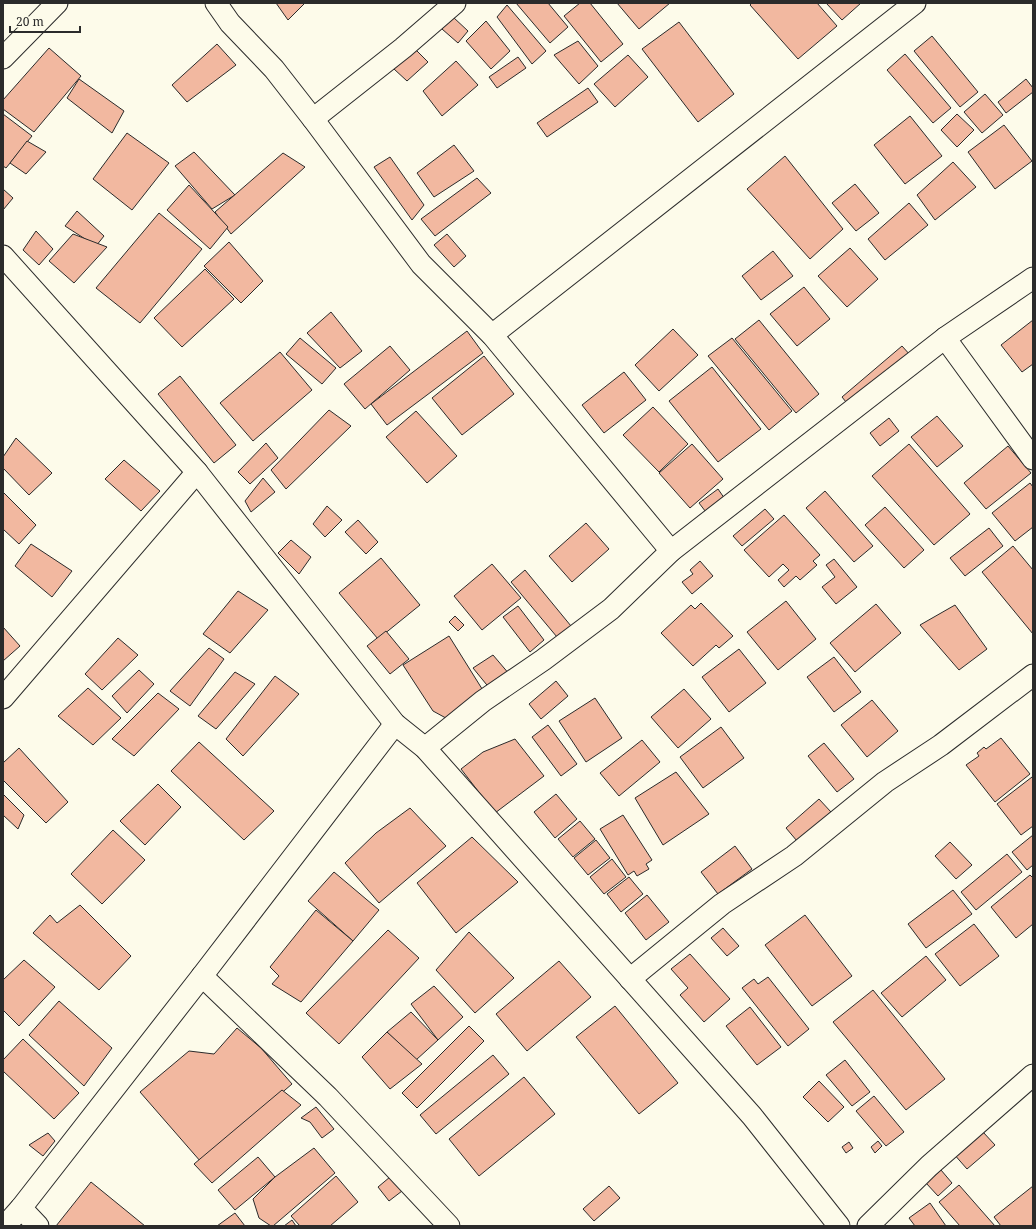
<svg xmlns="http://www.w3.org/2000/svg" width="1036" height="1229" font-family="'Noto Serif',serif">
	<style>
		.building { fill: #f2b8a0; stroke: #2b2b2b }
		.lines { fill: none; stroke-linecap: round; stroke-linejoin: round }
		.minor-casing { stroke: #2b2b2b; stroke-width: 23 }
		.minor { stroke: #fdfbea; stroke-width: 21 }
	</style>
	<rect width="100%" height="100%" fill="#fdfbea"/>
	<g class="building">
		<path d="M276,3H305L288,20Z"/>
		<path d="M516,3H548L568,27L550,43Z"/>
		<path d="M580,3H590L623,44L601,62L564,16Z"/>
		<path d="M617,3H670L639,29Z"/>
		<path d="M752,3H817L837,26L798,59L750,5Z"/>
		<path d="M826,3H861L842,20Z"/>
		<path d="M507,5L546,51L532,64L497,17Z"/>
		<path d="M453,17L468,31L458,43L442,29Z"/>
		<path d="M486,21L510,51L491,69L466,41Z"/>
		<path d="M679,22L734,94L698,122L642,49Z"/>
		<path d="M932,36L978,92L960,107L914,51Z"/>
		<path d="M578,41L598,66L579,84L554,55Z"/>
		<path d="M217,44L236,65L187,102L172,85Z"/>
		<path d="M49,48L81,76L34,132L3,109V100Z"/>
		<path d="M415,49L428,62L407,81L394,69Z"/>
		<path d="M905,54L951,108L933,123L887,70Z"/>
		<path d="M628,55L648,77L615,107L594,84Z"/>
		<path d="M518,57L526,68L497,88L489,77Z"/>
		<path d="M456,61L478,85L442,116L423,91Z"/>
		<path d="M79,79L124,111L112,133L67,98Z"/>
		<path d="M1026,79L1033,88V92L1006,113L998,102Z"/>
		<path d="M588,88L598,102L547,137L537,123Z"/>
		<path d="M985,94L1003,115L982,133L964,112Z"/>
		<path d="M3,114L32,136L6,168L3,166Z"/>
		<path d="M957,114L974,130L957,147L941,130Z"/>
		<path d="M910,116L942,156L905,184L874,145Z"/>
		<path d="M1004,125L1032,161L995,189L968,152Z"/>
		<path d="M127,133L169,163L132,210L93,179Z"/>
		<path d="M27,141L46,152L26,174L10,163Z"/>
		<path d="M454,145L474,171L434,197L417,173Z"/>
		<path d="M194,152L235,195L212,209L175,166Z"/>
		<path d="M283,153L305,167L231,234L215,212Z"/>
		<path d="M785,156L843,229L810,259L747,189Z"/>
		<path d="M390,157L424,205L412,220L374,167Z"/>
		<path d="M953,162L976,187L935,220L917,195Z"/>
		<path d="M477,178L491,193L435,236L421,219Z"/>
		<path d="M855,184L879,213L856,231L832,203Z"/>
		<path d="M189,185L228,227L210,249L167,210Z"/>
		<path d="M3,189L13,198L3,210Z"/>
		<path d="M909,203L928,225L885,260L868,239Z"/>
		<path d="M77,211L104,236L96,246L65,226Z"/>
		<path d="M159,213L202,249L140,323L96,288Z"/>
		<path d="M36,231L53,249L39,265L23,250Z"/>
		<path d="M73,234L107,247L74,283L49,261Z"/>
		<path d="M447,234L466,256L454,267L434,245Z"/>
		<path d="M229,242L263,281L241,303L204,266Z"/>
		<path d="M850,248L878,279L847,307L818,276Z"/>
		<path d="M773,251L793,276L761,300L742,276Z"/>
		<path d="M205,269L234,299L182,347L154,318Z"/>
		<path d="M804,287L830,319L797,346L770,314Z"/>
		<path d="M331,312L362,351L340,368L307,333Z"/>
		<path d="M759,320L819,394L796,413L735,339Z"/>
		<path d="M1033,320V364L1022,372L1001,345Z"/>
		<path d="M673,329L698,355L659,391L635,365Z"/>
		<path d="M467,331L483,353L387,425L371,404Z"/>
		<path d="M300,338L336,368L322,384L286,354Z"/>
		<path d="M732,338L792,411L769,430L708,356Z"/>
		<path d="M390,346L410,370L365,409L344,384Z"/>
		<path d="M902,346L911,356L850,407L842,397Z"/>
		<path d="M280,352L312,390L253,441L220,403Z"/>
		<path d="M484,356L514,394L462,435L432,398Z"/>
		<path d="M712,367L761,429L718,462L669,401Z"/>
		<path d="M624,372L646,400L604,433L582,405Z"/>
		<path d="M180,376L236,445L214,463L158,394Z"/>
		<path d="M653,407L688,444L659,472L623,435Z"/>
		<path d="M329,410L351,426L286,489L271,470Z"/>
		<path d="M416,411L457,456L427,483L386,437Z"/>
		<path d="M937,416L963,446L937,467L911,437Z"/>
		<path d="M889,418L899,431L880,446L870,433Z"/>
		<path d="M16,438L52,473L29,495L3,468V457Z"/>
		<path d="M266,443L278,458L250,484L238,472Z"/>
		<path d="M692,444L723,479L690,508L659,473Z"/>
		<path d="M909,444L970,514L934,545L872,476Z"/>
		<path d="M1008,446L1031,473L986,509L964,483Z"/>
		<path d="M124,460L160,491L141,511L105,479Z"/>
		<path d="M263,478L275,492L251,512L245,501Z"/>
		<path d="M1030,483L1033,487V527L1015,541L992,513Z"/>
		<path d="M718,489L727,502L709,516L699,503Z"/>
		<path d="M825,491L873,546L854,562L806,508Z"/>
		<path d="M3,492L36,525L19,544L3,529Z"/>
		<path d="M327,506L342,520L325,537L313,524Z"/>
		<path d="M885,507L924,550L904,568L865,525Z"/>
		<path d="M765,509L774,519L742,546L733,536Z"/>
		<path d="M784,515L820,555L813,561L817,565L800,580L796,576L784,587L778,580L789,570L783,564L769,577L744,550Z"/>
		<path d="M358,520L378,542L366,554L345,532Z"/>
		<path d="M586,523L609,549L572,582L549,556Z"/>
		<path d="M989,528L1003,546L965,576L950,558Z"/>
		<path d="M291,540L311,557L299,574L278,553Z"/>
		<path d="M31,544L72,571L52,597L15,566Z"/>
		<path d="M1013,546L1033,570V634L982,572Z"/>
		<path d="M381,558L420,605L378,639L339,593Z"/>
		<path d="M834,559L857,587L836,604L822,587L835,577L826,565Z"/>
		<path d="M700,561L713,576L692,594L682,582L693,574L690,570Z"/>
		<path d="M492,564L521,598L482,630L454,596Z"/>
		<path d="M525,570L571,626L557,637L511,582Z"/>
		<path d="M238,591L268,610L230,653L203,634Z"/>
		<path d="M786,601L816,639L778,670L747,632Z"/>
		<path d="M701,603L733,636L719,648L716,645L693,666L661,633L691,605L695,609Z"/>
		<path d="M876,604L901,633L855,672L830,643Z"/>
		<path d="M955,605L987,649L959,670L920,625Z"/>
		<path d="M518,606L544,640L530,652L503,617Z"/>
		<path d="M455,616L464,625L458,631L449,622Z"/>
		<path d="M3,627L20,646L3,661Z"/>
		<path d="M386,631L409,659L390,674L367,646Z"/>
		<path d="M449,636L484,692L455,723L433,711L403,665Z"/>
		<path d="M118,638L138,655L102,690L85,674Z"/>
		<path d="M209,648L224,659L190,706L170,691Z"/>
		<path d="M739,649L766,683L729,712L702,677Z"/>
		<path d="M493,655L510,675L491,690L473,668Z"/>
		<path d="M834,657L861,692L834,712L807,677Z"/>
		<path d="M139,670L154,684L127,713L112,696Z"/>
		<path d="M235,672L255,684L216,729L198,716Z"/>
		<path d="M275,676L299,694L243,756L226,739Z"/>
		<path d="M556,681L568,696L541,719L529,704Z"/>
		<path d="M88,688L121,718L93,745L58,716Z"/>
		<path d="M684,689L711,719L678,748L651,717Z"/>
		<path d="M158,693L179,709L134,756L112,739Z"/>
		<path d="M595,698L622,738L586,762L559,721Z"/>
		<path d="M872,700L898,731L867,757L841,725Z"/>
		<path d="M548,725L577,764L561,776L532,737Z"/>
		<path d="M721,727L744,758L703,788L680,757Z"/>
		<path d="M1001,738L1030,774L995,802L966,765L979,756L977,753L984,747L986,749Z"/>
		<path d="M515,739L544,776L495,813L461,769L483,752Z"/>
		<path d="M642,740L660,762L619,796L600,773Z"/>
		<path d="M199,742L274,811L244,840L171,771Z"/>
		<path d="M824,743L854,779L837,792L808,756Z"/>
		<path d="M19,748L68,802L46,823L3,780V763Z"/>
		<path d="M676,772L709,814L663,845L635,798Z"/>
		<path d="M1032,777L1033,779V826L1021,835L997,804Z"/>
		<path d="M158,784L181,807L145,845L120,821Z"/>
		<path d="M3,794L24,815L18,829L3,815Z"/>
		<path d="M556,794L577,819L555,838L534,812Z"/>
		<path d="M819,799L831,812L797,841L786,828Z"/>
		<path d="M410,808L446,846L379,903L345,863L376,833Z"/>
		<path d="M623,815L652,860L646,864L649,869L637,876L634,871L628,875L600,829Z"/>
		<path d="M580,821L595,839L573,857L558,839Z"/>
		<path d="M113,830L145,860L102,904L71,874Z"/>
		<path d="M1033,835V865L1027,870L1012,852Z"/>
		<path d="M472,837L518,882L456,933L417,883Z"/>
		<path d="M596,840L610,858L588,875L574,858Z"/>
		<path d="M950,842L972,865L956,879L935,856Z"/>
		<path d="M735,846L752,869L718,894L701,872Z"/>
		<path d="M1007,854L1022,872L976,910L961,892Z"/>
		<path d="M612,859L626,877L604,894L590,877Z"/>
		<path d="M334,872L379,910L353,941L308,901Z"/>
		<path d="M1030,875L1033,878V924L1016,938L991,907Z"/>
		<path d="M629,877L643,894L621,912L607,894Z"/>
		<path d="M953,890L972,914L926,948L908,924Z"/>
		<path d="M647,895L669,922L646,940L625,913Z"/>
		<path d="M80,905L131,956L99,990L33,933L50,915L57,923Z"/>
		<path d="M316,910L353,941L301,1002L272,984L279,976L270,967Z"/>
		<path d="M805,915L852,976L812,1006L765,945Z"/>
		<path d="M974,924L999,956L960,986L935,954Z"/>
		<path d="M723,928L739,946L727,956L711,938Z"/>
		<path d="M388,930L419,958L339,1044L306,1013Z"/>
		<path d="M469,932L514,978L475,1013L436,970Z"/>
		<path d="M690,954L730,999L704,1022L680,995L688,988L671,969Z"/>
		<path d="M926,956L946,980L902,1017L881,993Z"/>
		<path d="M24,960L55,987L19,1026L3,1010V980Z"/>
		<path d="M559,961L591,997L527,1051L496,1014Z"/>
		<path d="M768,977L809,1029L788,1046L742,988L754,979L758,984Z"/>
		<path d="M434,986L463,1017L438,1040L411,1004Z"/>
		<path d="M873,990L945,1079L906,1110L833,1022Z"/>
		<path d="M59,1001L112,1048L84,1086L29,1035Z"/>
		<path d="M615,1006L678,1083L639,1114L576,1037Z"/>
		<path d="M750,1007L781,1047L757,1065L726,1026Z"/>
		<path d="M411,1012L438,1040L416,1060L387,1032Z"/>
		<path d="M469,1026L484,1041L417,1108L402,1093Z"/>
		<path d="M237,1028L261,1048L292,1084L201,1162L140,1092L189,1051L214,1054Z"/>
		<path d="M387,1032L422,1064L390,1089L362,1057Z"/>
		<path d="M23,1039L79,1093L54,1119L3,1071V1060Z"/>
		<path d="M493,1055L509,1074L436,1134L420,1115Z"/>
		<path d="M845,1060L870,1092L852,1106L826,1075Z"/>
		<path d="M524,1077L555,1114L479,1176L449,1139Z"/>
		<path d="M819,1081L844,1107L828,1122L803,1097Z"/>
		<path d="M282,1090L301,1105L212,1183L194,1164Z"/>
		<path d="M874,1096L904,1132L886,1146L856,1111Z"/>
		<path d="M316,1107L334,1129L322,1138L310,1122L301,1118Z"/>
		<path d="M983,1132L995,1145L967,1169L953,1153Z"/>
		<path d="M48,1133L55,1141L43,1156L29,1145Z"/>
		<path d="M878,1141L882,1146L875,1153L871,1147Z"/>
		<path d="M849,1142L853,1148L846,1153L842,1147Z"/>
		<path d="M314,1148L335,1173L273,1226H271L259,1218L253,1199L275,1177Z"/>
		<path d="M258,1157L275,1177L235,1210L218,1190Z"/>
		<path d="M941,1170L952,1183L938,1196L926,1183Z"/>
		<path d="M336,1176L358,1202L330,1226H300L291,1216Z"/>
		<path d="M390,1177L402,1191L389,1201L378,1187Z"/>
		<path d="M91,1182L145,1226H56Z"/>
		<path d="M959,1185L995,1226H960L939,1202Z"/>
		<path d="M609,1186L620,1198L594,1221L583,1209Z"/>
		<path d="M1033,1186V1226H1001L994,1217Z"/>
		<path d="M930,1203L946,1226H915L909,1218Z"/>
		<path d="M235,1213L245,1226H217Z"/>
		<path d="M292,1220L296,1226H284Z"/>
	</g>
	<g class="lines">
		<g class="minor-casing">
			<g id="minor">
				<path d="M216,3L230,23L274,69L313,119L421,264L492,335L671,551"/>
				<path d="M3,58L57,3"/>
				<path d="M313,119L403,48L455,3"/>
				<path d="M3,256L197,472L395,724L425,748L752,1116L839,1226"/>
				<path d="M492,335C633,224 774,113 915,3"/>
				<path d="M945,338L1033,459"/>
				<path d="M3,698L197,472"/>
				<path d="M425,748L483,701L543,660L611,609L671,551L945,338L1033,278"/>
				<path d="M202,976L328,1097L449,1226"/>
				<path d="M630,979L722,904L794,856L885,782L941,745L1033,675"/>
				<path d="M21,1208L38,1226"/>
				<path d="M5,1226L21,1208L202,976L395,724"/>
				<path d="M868,1226L929,1166L1033,1075"/>
			</g>
		</g>
		<use href="#minor" class="minor"/>
	</g>
	<rect width="1036" height="1229" fill="none" stroke="#2b2b2b" stroke-width="8"/>
	<path d="M10 26v6h70v-6" fill="none" stroke="#2b2b2b" stroke-width="2"/>
	<text x="16" y="26" font-size="12" fill="#2b2b2b" stroke="#fdfbea" stroke-width="3" paint-order="stroke">20 m</text>
</svg>
